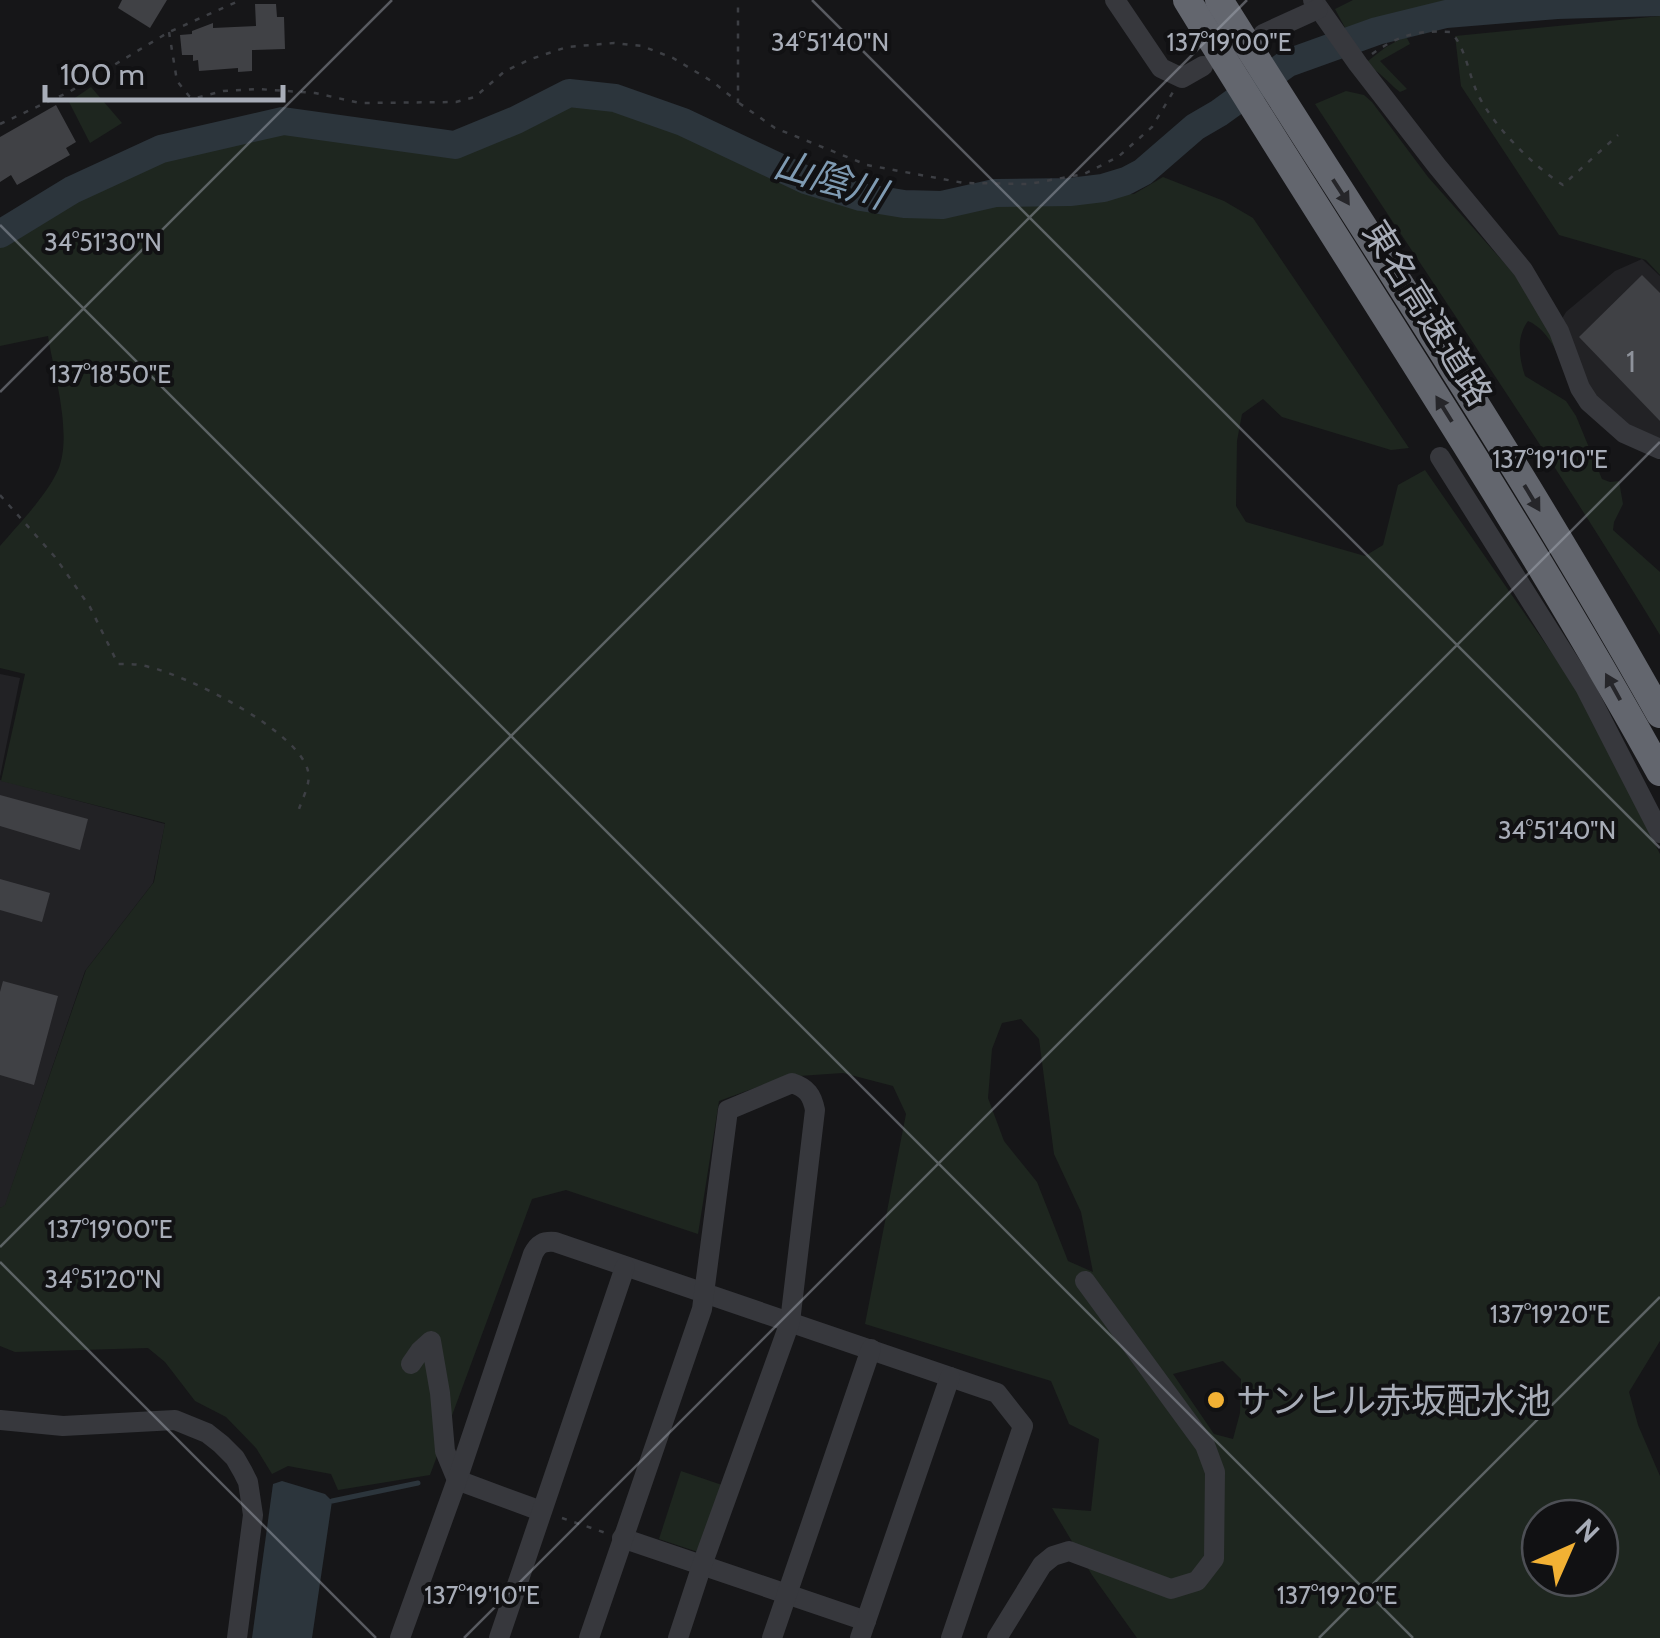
<svg xmlns="http://www.w3.org/2000/svg" width="1660" height="1638" font-family="Cabin,'Noto Sans JP',sans-serif">
	<style>
		.built { fill: #222225 }
		.green { fill: #1e261f; fill-rule: evenodd }
		.water { fill: #2c353c }
		.lines { fill: none; stroke-linecap: round; stroke-linejoin: round }
		.stream { stroke: #2c353c; stroke-width: 5 }
		.river { stroke: #2c353c; stroke-width: 28 }
		.building { fill: #404145 }
		.path { stroke: #3d3f44; stroke-width: 2.5; stroke-dasharray: 5 8; stroke-linecap: butt }
		.minor { stroke: #37383d; stroke-width: 20 }
		.highway { stroke: #63666e; stroke-width: 28 }
		.oneway { fill: #26262a }
		.ticks { fill: none; stroke: #a8adb8; stroke-width: 2.5; stroke-opacity: 0.45 }
		.poi-dot { fill: #f2b134; stroke: #111113; stroke-width: 4 }
		.labels { text-anchor: middle; dominant-baseline: central; stroke-width: 8; stroke-linejoin: round; paint-order: stroke }
		.number-label { font-size: 30px; fill: #8e929b }
		.street-label { font-size: 35px; fill: #a8adb8; stroke: #111113 }
		.poi-label { font-size: 35px; fill: #a8adb8; stroke: #111113; text-anchor: start }
		.water-label { font-size: 38px; font-style: italic; fill: #7f9bb3; stroke: #111113 }
		.ticks-label { font-size: 25px; text-anchor: middle; fill: #a8adb8; stroke: #111113; stroke-width: 8; stroke-linejoin: round; paint-order: stroke }
	</style>
	<rect width="100%" height="100%" fill="#161618"/>
	<g class="built">
		<path d="M1642,259L1660,276V442L1641,436L1602,406L1583,378L1559,324L1566,312L1615,271Z"/>
		<path d="M0,674L20,678L0,777Z"/>
		<path d="M0,780L165,824L153,883L85,971L5,1206L0,1208Z"/>
	</g>
	<g class="green">
		<path d="M1353,0H1454C1435,14 1426,9 1406,16C1387,22 1369,31 1349,35L1335,9Z"/>
		<path d="M1660,16V275L1646,260L1559,235L1461,86L1455,36Z"/>
		<path d="M1406,36L1410,44L1380,61L1407,89L1400,92C1387,82 1379,70 1364,64L1386,47Z"/>
		<path d="M91,87L122,123L90,143L69,102Z"/>
		<path d="M1346,91L1364,95L1372,102L1428,177L1523,284L1557,344L1571,383C1561,361 1551,331 1528,321C1516,337 1519,358 1525,376L1566,401L1576,416L1602,479L1610,482L1619,481L1623,504L1614,522L1613,530L1660,572V635C1550,454 1431,281 1315,104Z"/>
		<path d="M575,99L627,110L685,131L799,187L870,210L939,216L995,203L1059,196L1134,194L1163,177L1224,201L1253,218L1409,448L1391,450L1282,417L1263,399L1242,414L1237,441L1236,506L1246,522L1365,556L1383,545L1398,485L1425,470L1577,689L1660,854V1341L1629,1392L1638,1425L1660,1476V1638H1137L1092,1575L1052,1508L1091,1511L1099,1439L1069,1424L1051,1381L865,1324L906,1114L893,1086L843,1073L784,1077L719,1101L698,1234L566,1190L532,1199L430,1475L338,1490L331,1474L288,1466L272,1474L256,1448L226,1417L195,1401L165,1362L148,1348L15,1352L0,1346V1208L5,1205L86,970L154,882L165,823L1,781L25,674L0,668V546C18,525 47,495 58,470C73,435 54,374 48,336L0,346V240L67,203L168,157L289,130L419,145L474,147ZM1021,1019L1039,1039L1054,1154L1081,1212L1093,1272L1068,1261L1037,1182L1004,1141L988,1098L992,1049L1002,1023ZM1223,1361L1241,1379L1240,1413L1233,1439L1214,1434L1173,1374ZM1540,1518H1600V1578H1540Z"/>
		<path d="M681,1471L725,1486L698,1552L659,1539Z"/>
	</g>
	<path class="water" d="M282,1481L325,1494L332,1501L312,1638H252L273,1484Z"/>
	<g class="lines">
		<path class="stream" d="M332,1501L418,1483"/>
		<path class="river" d="M0,234L72,190L161,149L283,121L455,145L516,120L569,93L615,98L683,122L806,180L861,197L904,204L942,205L995,193L1070,192L1103,188L1126,181L1143,172L1195,127L1219,113L1288,63L1377,31L1446,14L1557,5L1660,2"/>
	</g>
	<g class="building">
		<path d="M122,0H167L150,28L118,8Z"/>
		<path d="M255,4H276L277,17H284L285,49L252,50V71L238,72V68L199,71L198,60L193,61V55H182L180,35L192,34V31L213,23V28L256,26Z"/>
		<path d="M56,105L76,142L66,148L70,155L17,185L11,175L0,182V137Z"/>
		<path d="M1642,275L1660,293V421L1579,337Z"/>
		<path d="M0,795L88,819L80,850L0,826Z"/>
		<path d="M0,879L50,893L42,922L0,910Z"/>
		<path d="M3,981L58,996L34,1085L0,1075V992Z"/>
		<circle cx="1216" cy="1399" r="9"/>
	</g>
	<g class="lines">
		<g class="path">
			<path d="M169,32L177,81L189,96L196,98L223,91L258,89L315,93L360,103L456,102L475,97L505,71L531,59L567,47L614,43L642,46L673,58L713,82L738,102V0"/>
			<path d="M1372,54C1399,35 1417,30 1451,32C1465,47 1468,71 1476,90C1489,122 1534,167 1563,185L1618,135"/>
			<path d="M739,103L775,128L867,165L964,183L1029,184L1084,174L1118,157L1152,127L1173,92"/>
			<path d="M0,124L69,92L169,32L241,0"/>
			<path d="M0,495L55,557L90,607L118,664C129,664 139,664 149,667C188,676 298,730 308,771C311,783 303,797 299,809"/>
			<path d="M562,1518L606,1533"/>
		</g>
		<g class="minor">
			<path d="M1115,0L1161,68L1182,78L1203,66"/>
			<path d="M1313,0L1358,64L1437,166L1523,270L1559,331L1580,388L1589,402L1624,433L1660,449"/>
			<path d="M1263,34L1318,9"/>
			<path d="M1440,457L1585,687L1660,833"/>
			<path d="M411,1364L420,1351L431,1341L440,1393L445,1451L457,1480L541,1511"/>
			<path d="M0,1420L63,1426L175,1420L207,1433L221,1444L235,1458L243,1472L248,1482L253,1515L237,1638"/>
			<path d="M622,1538L866,1621"/>
			<path d="M400,1638L457,1480L533,1254C538,1244 543,1241 555,1242L997,1393L1023,1426L951,1638"/>
			<path d="M499,1638L625,1267"/>
			<path d="M589,1638L702,1309L728,1110L792,1083C807,1088 812,1095 815,1110L790,1322L702,1565L678,1638"/>
			<path d="M772,1638L871,1349"/>
			<path d="M860,1638L950,1377"/>
			<path d="M997,1638L1042,1565L1053,1556L1069,1551L1171,1589L1197,1581L1214,1559L1215,1472L1205,1445L1085,1281"/>
		</g>
		<g class="highway">
			<path d="M1187,0C1345,258 1514,508 1660,772"/>
			<path d="M1219,0C1368,237 1524,470 1660,714"/>
		</g>
	</g>
	<defs><path id="oneway-solid" d="M-6-.8H1V-3.2L6.5 0L1 3.2V.8H-6Z" transform="scale(2.5)"/></defs>
	<g class="oneway">
		<use href="#oneway-solid" transform="translate(1341 192) rotate(57)"/>
		<use href="#oneway-solid" transform="translate(1444 409) rotate(-122)"/>
		<use href="#oneway-solid" transform="translate(1532 498) rotate(59)"/>
		<use href="#oneway-solid" transform="translate(1613 687) rotate(-119)"/>
	</g>
	<path class="ticks" d="M812,0L1660,848M0,225L1413,1638M0,392L392,0M0,1247L1247,0M0,1262L376,1638M464,1638L1660,442M1319,1638L1660,1297"/>
	<circle class="poi-dot" cx="1216" cy="1400" r="10"/>
	<g class="labels">
		<g class="number-label">
			<text x="1631" y="361">1</text>
		</g>
		<g class="street-label">
			<text transform="translate(1428 313) rotate(58)">東名高速道路</text>
		</g>
		<g class="poi-label">
			<text x="1236" y="1400">サンヒル赤坂配水池</text>
		</g>
		<g class="water-label">
			<text transform="translate(830 179) rotate(17)">山陰川</text>
		</g>
	</g>
	<g class="ticks-label">
		<text x="830" y="51">34°51'40"N</text>
		<text x="1229" y="51">137°19'00"E</text>
		<text x="103" y="251">34°51'30"N</text>
		<text x="110" y="383">137°18'50"E</text>
		<text x="1550" y="468">137°19'10"E</text>
		<text x="1557" y="839">34°51'40"N</text>
		<text x="110" y="1238">137°19'00"E</text>
		<text x="103" y="1288">34°51'20"N</text>
		<text x="1550" y="1323">137°19'20"E</text>
		<text x="482" y="1604">137°19'10"E</text>
		<text x="1337" y="1604">137°19'20"E</text>
	</g>
	<g transform="translate(1570 1548) rotate(45)"><circle r="48" fill="#111113" stroke="#4d4f55" stroke-width="2.5"/>
	<path d="M0-8L18 38L0 25L-18 38Z" fill="#f2b134"/>
	<text y="-15" font-size="28" font-weight="bold" text-anchor="middle" fill="#a8adb8">N</text>
	</g>
	<path d="M45 85v15h238v-15" fill="none" stroke="#a8adb8" stroke-width="5"/>
	<text x="60" y="85" font-size="30" fill="#a8adb8" stroke="#111113" stroke-width="8" paint-order="stroke">100 m</text>
</svg>
